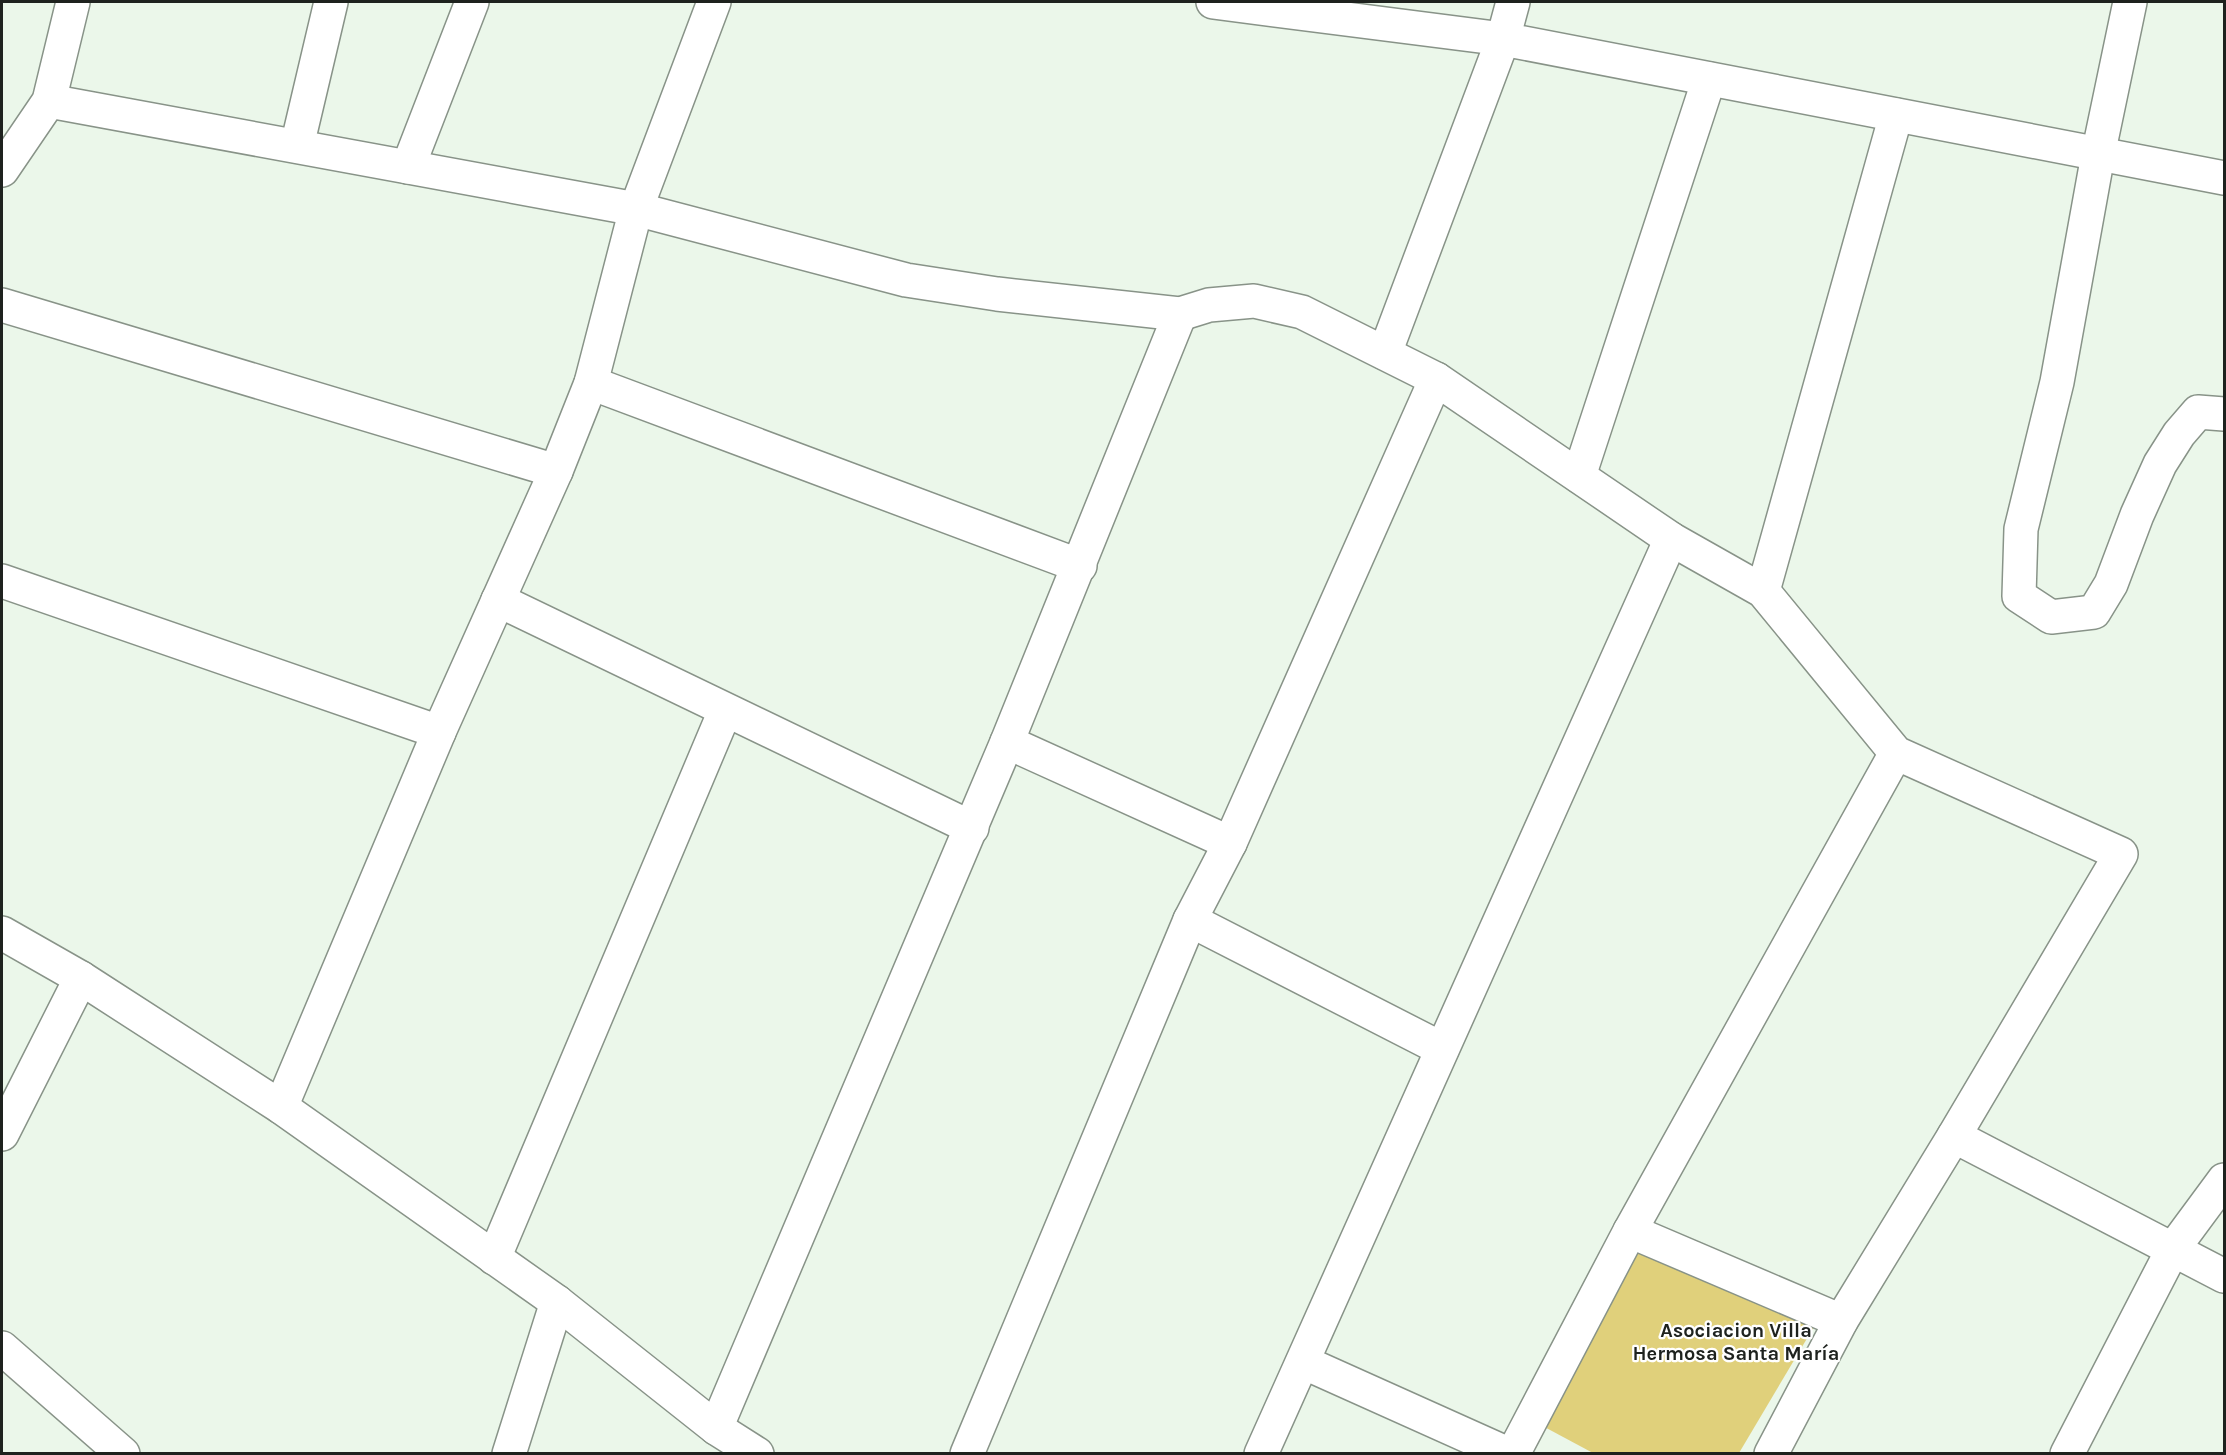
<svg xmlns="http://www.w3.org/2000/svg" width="2226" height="1455" font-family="Karla,sans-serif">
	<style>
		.green { fill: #e0d07b }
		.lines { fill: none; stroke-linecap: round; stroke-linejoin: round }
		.street-casing { stroke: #889388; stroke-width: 36 }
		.secondary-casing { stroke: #889388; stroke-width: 36 }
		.street { stroke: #fff; stroke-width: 33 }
		.secondary { stroke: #fff; stroke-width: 33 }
		.labels { text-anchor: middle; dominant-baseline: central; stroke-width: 4.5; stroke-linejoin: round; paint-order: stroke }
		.neighbourhood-label { font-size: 20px; font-weight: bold; fill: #1e221e; stroke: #fff }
	</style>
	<rect width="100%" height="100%" fill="#ebf7ea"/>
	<path class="green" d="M1631,1246L1815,1325L1739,1453H1593L1537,1423Z"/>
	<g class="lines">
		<g class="street-casing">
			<g id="street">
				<path d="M1213,2L1503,39L2224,178"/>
				<path d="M2130,2L2098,155L2057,382L2021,529L2019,596L2051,617L2094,612L2111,584L2137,515L2160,464L2179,434L2198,412L2224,414"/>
				<path d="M49,101L636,209L906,280L997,294L1180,314L1209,305L1254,301L1302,312L1436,379L1671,539L1763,591L1896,753L2121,854L1954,1136L1841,1321L1771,1454"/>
				<path d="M297,146L331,2"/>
				<path d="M408,167L472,2"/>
				<path d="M2,170L49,101L73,2"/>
				<path d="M2,305L556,471"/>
				<path d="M1385,353L1503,39L1513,2"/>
				<path d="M591,383L1080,566"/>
				<path d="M1579,476L1709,79"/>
				<path d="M2,581L439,732"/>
				<path d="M1763,591L1896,115"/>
				<path d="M498,600L972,828"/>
				<path d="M1007,742L1230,843"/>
				<path d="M1190,920L1442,1049"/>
				<path d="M281,1107L439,732L556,471L591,383L636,209L714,2"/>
				<path d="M2,1134L81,978"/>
				<path d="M1954,1136L2224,1276"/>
				<path d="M1630,1231L1841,1321"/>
				<path d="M494,1258L725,711"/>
				<path d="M2,1348L123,1454"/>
				<path d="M1303,1362L1508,1454"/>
				<path d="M716,1428L1007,742L1180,314"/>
				<path d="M509,1454L557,1302"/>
				<path d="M967,1454L1190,920L1230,843L1436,379"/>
				<path d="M1261,1454L1671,539"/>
				<path d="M1513,1454L1630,1231L1896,753"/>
				<path d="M2067,1454L2173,1249L2224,1180"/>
			</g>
		</g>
		<g class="secondary-casing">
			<path id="secondary" d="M2,933L81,978L281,1107L557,1302L716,1428L757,1454"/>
		</g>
		<use href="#street" class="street"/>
		<use href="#secondary" class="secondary"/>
	</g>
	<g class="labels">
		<g class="neighbourhood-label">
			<text x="1736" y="1330">Asociacion Villa<tspan x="1736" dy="23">Hermosa Santa María</tspan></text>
		</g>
	</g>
	<rect width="2226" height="1455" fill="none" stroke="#1e221e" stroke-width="6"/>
</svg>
